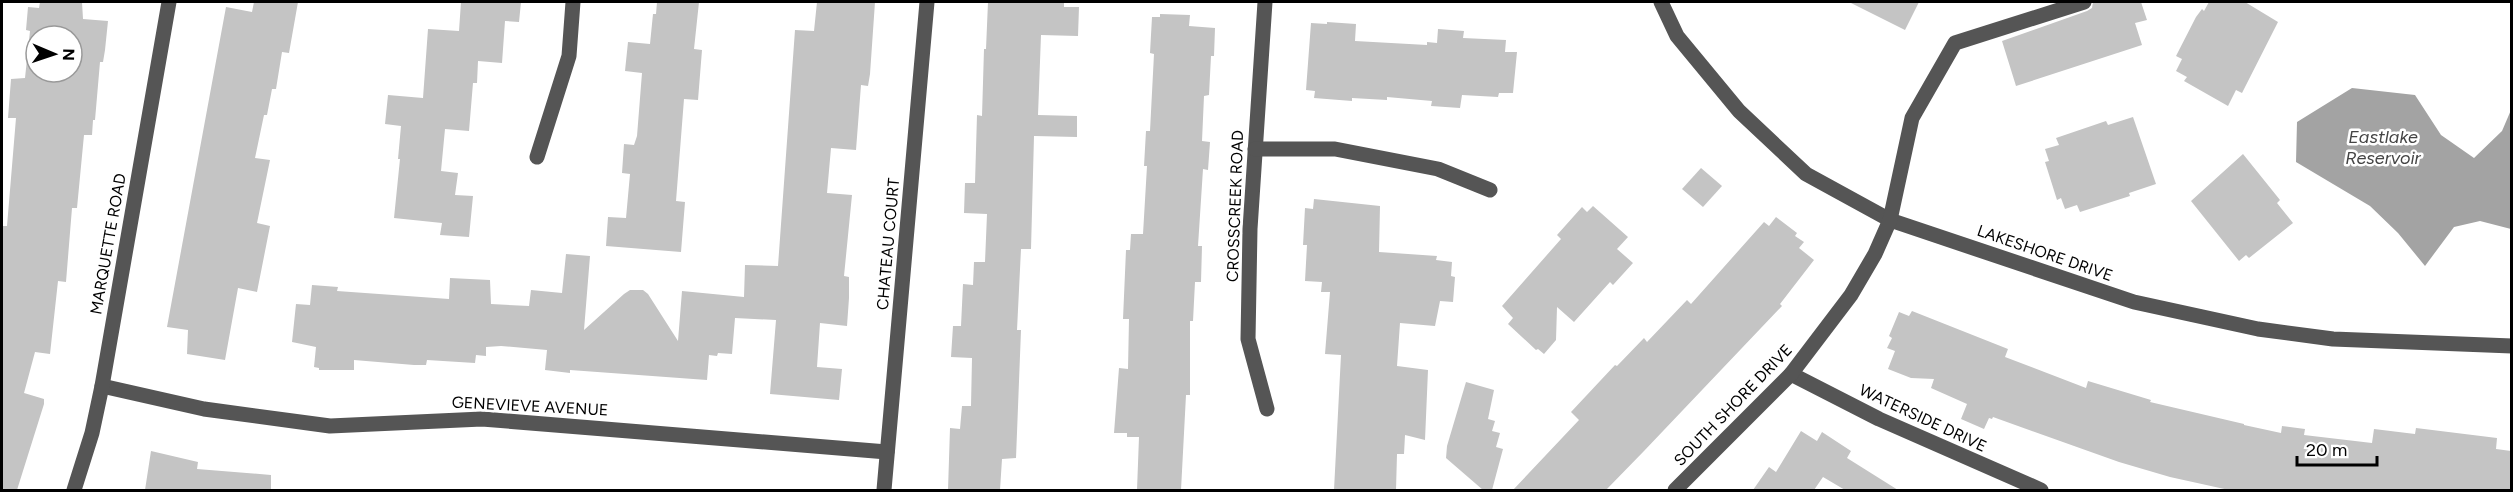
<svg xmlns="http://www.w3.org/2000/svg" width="2513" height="492" font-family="Figtree,sans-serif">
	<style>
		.water { fill: #a3a3a3 }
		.building { fill: #c4c4c4; fill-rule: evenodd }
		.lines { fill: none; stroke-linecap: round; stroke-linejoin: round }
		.minor { stroke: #555; stroke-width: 15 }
		.labels { text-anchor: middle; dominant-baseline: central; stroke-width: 5; stroke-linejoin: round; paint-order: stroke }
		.street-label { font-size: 16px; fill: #000; stroke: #fff }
		.water-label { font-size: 18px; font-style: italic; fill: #444; stroke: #fff }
	</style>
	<rect width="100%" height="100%" fill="#fff"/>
	<path class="water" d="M2352,88L2415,95L2441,135L2474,158L2502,131L2511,110V229L2480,221L2454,227L2425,266L2398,233L2370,206L2296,162L2297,122Z"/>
	<g class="building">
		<path d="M40,2H82L83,19L108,21L105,50L103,62H100L95,120H93L92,135H84L77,208H72L66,282L58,281L50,354L35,352L24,393L44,399V404L17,490H2V226H7L16,118H8L11,79L25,78L30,31L26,30L28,7L39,8ZM36,36H72V72H36Z"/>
		<path d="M254,2H298L289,53L282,52L276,89H272L267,115H264L255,158L270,160L257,223L270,226L257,292L238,288L225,360L187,354L188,330L167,327L226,7L252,12Z"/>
		<path d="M461,2H521L519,22L505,21L502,63L478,61L477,83H473L469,131L445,129L441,171L458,173L455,195L473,196L469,237L440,235L442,223L394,218L400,159H398L401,126L385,124L388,95L423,98L428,29L459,31Z"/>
		<path d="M657,2H699L694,49L702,50L698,100L684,99L676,201L685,202L681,252L606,246L608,217L626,218L630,174L622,173L624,144L634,145L637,136L642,73L625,71L628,42L650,44L653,14H656Z"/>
		<path d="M817,2H875L870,74L868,86L861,85L856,150L831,148L827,193L852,195L844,276L849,277V298L847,326L820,323L817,367L842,369L839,400L770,394L776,320L735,318L732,354L718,353L717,356L709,355L707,380L570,370V373L545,370L547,350L501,346L486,347V356L476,355L475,363L427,360L426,365H414L354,360V370H319V368L314,367L316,347L292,342L296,304L310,305L312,285L338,287L337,291L449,299L450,278L490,280L491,304L529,306L531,290L562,293L566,254L590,256L584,330L624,294L630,290H643L648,294L678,341L682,291L744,297L745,265L778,266L795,30L814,31Z"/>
		<path d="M988,2H1064V7H1079L1078,36L1041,35L1038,115L1077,116V137L1034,136L1031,249H1021L1017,330H1021L1016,458L1002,459L1000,490H948L950,428L960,429L962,406H971L972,358L951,357L953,326H961L963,284L973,285L974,262H985L987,214L964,213L965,183H975L977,115L982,116L984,49H986Z"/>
		<path d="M1849,2H1919L1905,30Z"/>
		<path d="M2093,2H2141L2147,20L2135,23L2142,45L2016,86L2002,41L2087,11L2092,8Z"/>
		<path d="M2209,2H2245L2278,22L2242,93L2236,90L2228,106L2184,81L2187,77L2176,71L2182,59L2176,56L2196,17L2202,9L2204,11Z"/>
		<path d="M1160,14L1190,15L1189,26L1215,28L1214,56H1211L1209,95L1204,96L1202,141L1210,142L1208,170L1203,169L1198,246H1202L1201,282H1195L1193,321H1190V395H1186L1181,490H1137L1139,437H1127V433H1114L1119,368L1128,369L1129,319H1123L1126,250H1130L1131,234H1143L1147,166H1144L1146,131H1150L1154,54L1150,53L1152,17H1160Z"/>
		<path d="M1327,22L1356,24L1355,41L1427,45V42L1437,43L1438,29L1464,31L1463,38L1506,40L1505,52H1517L1513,93H1499L1498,97L1462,95L1460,108L1431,106L1432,101L1387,97V100L1352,98V101L1314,98L1315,91L1306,90L1311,23L1327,24Z"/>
		<path d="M2133,117L2156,184L2129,193L2130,196L2080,212L2077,205L2065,209L2061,198L2057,200L2045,162L2049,161L2045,149L2059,145L2056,138L2106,121L2108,125Z"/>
		<path d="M2243,154L2280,200L2277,203L2293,223L2249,258L2246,255L2239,261L2191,201Z"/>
		<path d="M1701,168L1722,186L1703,207L1682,189Z"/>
		<path d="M1314,199L1380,206L1379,252L1437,256L1436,260L1452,262L1451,276L1455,277L1453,302L1440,301L1435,326L1400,323L1397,366L1428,370L1425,440L1405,435L1404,454H1397L1396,490H1334L1341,355L1325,354L1330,292H1321L1322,282L1305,281L1307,245H1303L1305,208L1313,209Z"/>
		<path d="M1593,206L1628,237L1617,249L1633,263L1613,285L1610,282L1574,322L1557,307L1556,340L1544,354L1538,349L1536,350L1508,324L1513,318L1502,306L1561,239L1557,235L1582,207L1587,212Z"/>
		<path d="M1776,217L1797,233L1795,236L1804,242L1799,248L1814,260L1780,304L1782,306L1644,451L1606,490H1513L1579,420L1571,412L1615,365L1617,366L1644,338L1647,342L1687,300L1691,304L1764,222L1769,226Z"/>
		<path d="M1912,311L2008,349L2005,357L2086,388L2088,381L2151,400L2150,402L2244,424V425L2281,433L2282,426L2305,429L2304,435L2372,443L2374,429L2415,434L2416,428L2497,438L2496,449L2511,451V490H2229L2170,477L2119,462L1993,417L1992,419L1989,418L1984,429L1961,419L1967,404L1931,388L1934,379L1911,378L1888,369L1895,351L1887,348L1892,338L1889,336L1899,312L1909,316Z"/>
		<path d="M1466,382L1494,390L1488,419L1495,421L1492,431L1500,433L1496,447L1503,449L1492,490H1483L1446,458L1447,446Z"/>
		<path d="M1801,431L1817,441L1822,432L1851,451L1847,458L1898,490H1845L1823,477L1814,490H1753L1769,467L1776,472Z"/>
		<path d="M151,451L198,462L197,469L271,475V490H145Z"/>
	</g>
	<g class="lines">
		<g class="minor">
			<path d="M1265,2L1250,229L1248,339L1267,409"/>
			<path d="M1661,2L1677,36L1739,111L1806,174L1890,220L2134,302L2258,329L2333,339L2512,346"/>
			<path d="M1255,149H1335L1438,169L1490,190"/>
			<path d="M537,157L569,56L573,2"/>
			<path d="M1791,374L1879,419L2041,490"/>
			<path d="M102,386L204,409L330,426L482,419L887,452"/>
			<path d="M74,490L92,433L102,386L169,2"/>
			<path d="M884,490L927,2"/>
			<path d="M1675,490L1791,374L1851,295L1875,254L1890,220L1912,118L1955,43L2084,2"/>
		</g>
	</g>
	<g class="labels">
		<g class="street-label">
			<text transform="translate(1235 206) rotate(-88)">CROSSCREEK ROAD</text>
			<text transform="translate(108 244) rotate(-80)">MARQUETTE ROAD</text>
			<text transform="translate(888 244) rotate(-85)">CHATEAU COURT</text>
			<text transform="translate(2045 253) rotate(19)">LAKESHORE DRIVE</text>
			<text transform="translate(1733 405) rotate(-46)">SOUTH SHORE DRIVE</text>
			<text transform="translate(530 406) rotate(3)">GENEVIEVE AVENUE</text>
			<text transform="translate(1923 418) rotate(25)">WATERSIDE DRIVE</text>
		</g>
		<g class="water-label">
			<text x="2383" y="137">Eastlake<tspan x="2383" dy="21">Reservoir</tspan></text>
		</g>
	</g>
	<rect width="2513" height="492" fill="none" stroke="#000000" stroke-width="6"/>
	<g transform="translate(54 54) rotate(92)"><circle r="28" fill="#ffffff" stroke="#999999" stroke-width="1.5"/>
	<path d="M0-4.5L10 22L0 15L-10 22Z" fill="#000000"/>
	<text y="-9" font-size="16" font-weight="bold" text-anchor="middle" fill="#000000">N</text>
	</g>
	<path d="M2297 456v9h80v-9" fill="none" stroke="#000000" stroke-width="3"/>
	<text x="2306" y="456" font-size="18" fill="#000000" stroke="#ffffff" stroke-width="4.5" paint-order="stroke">20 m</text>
</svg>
